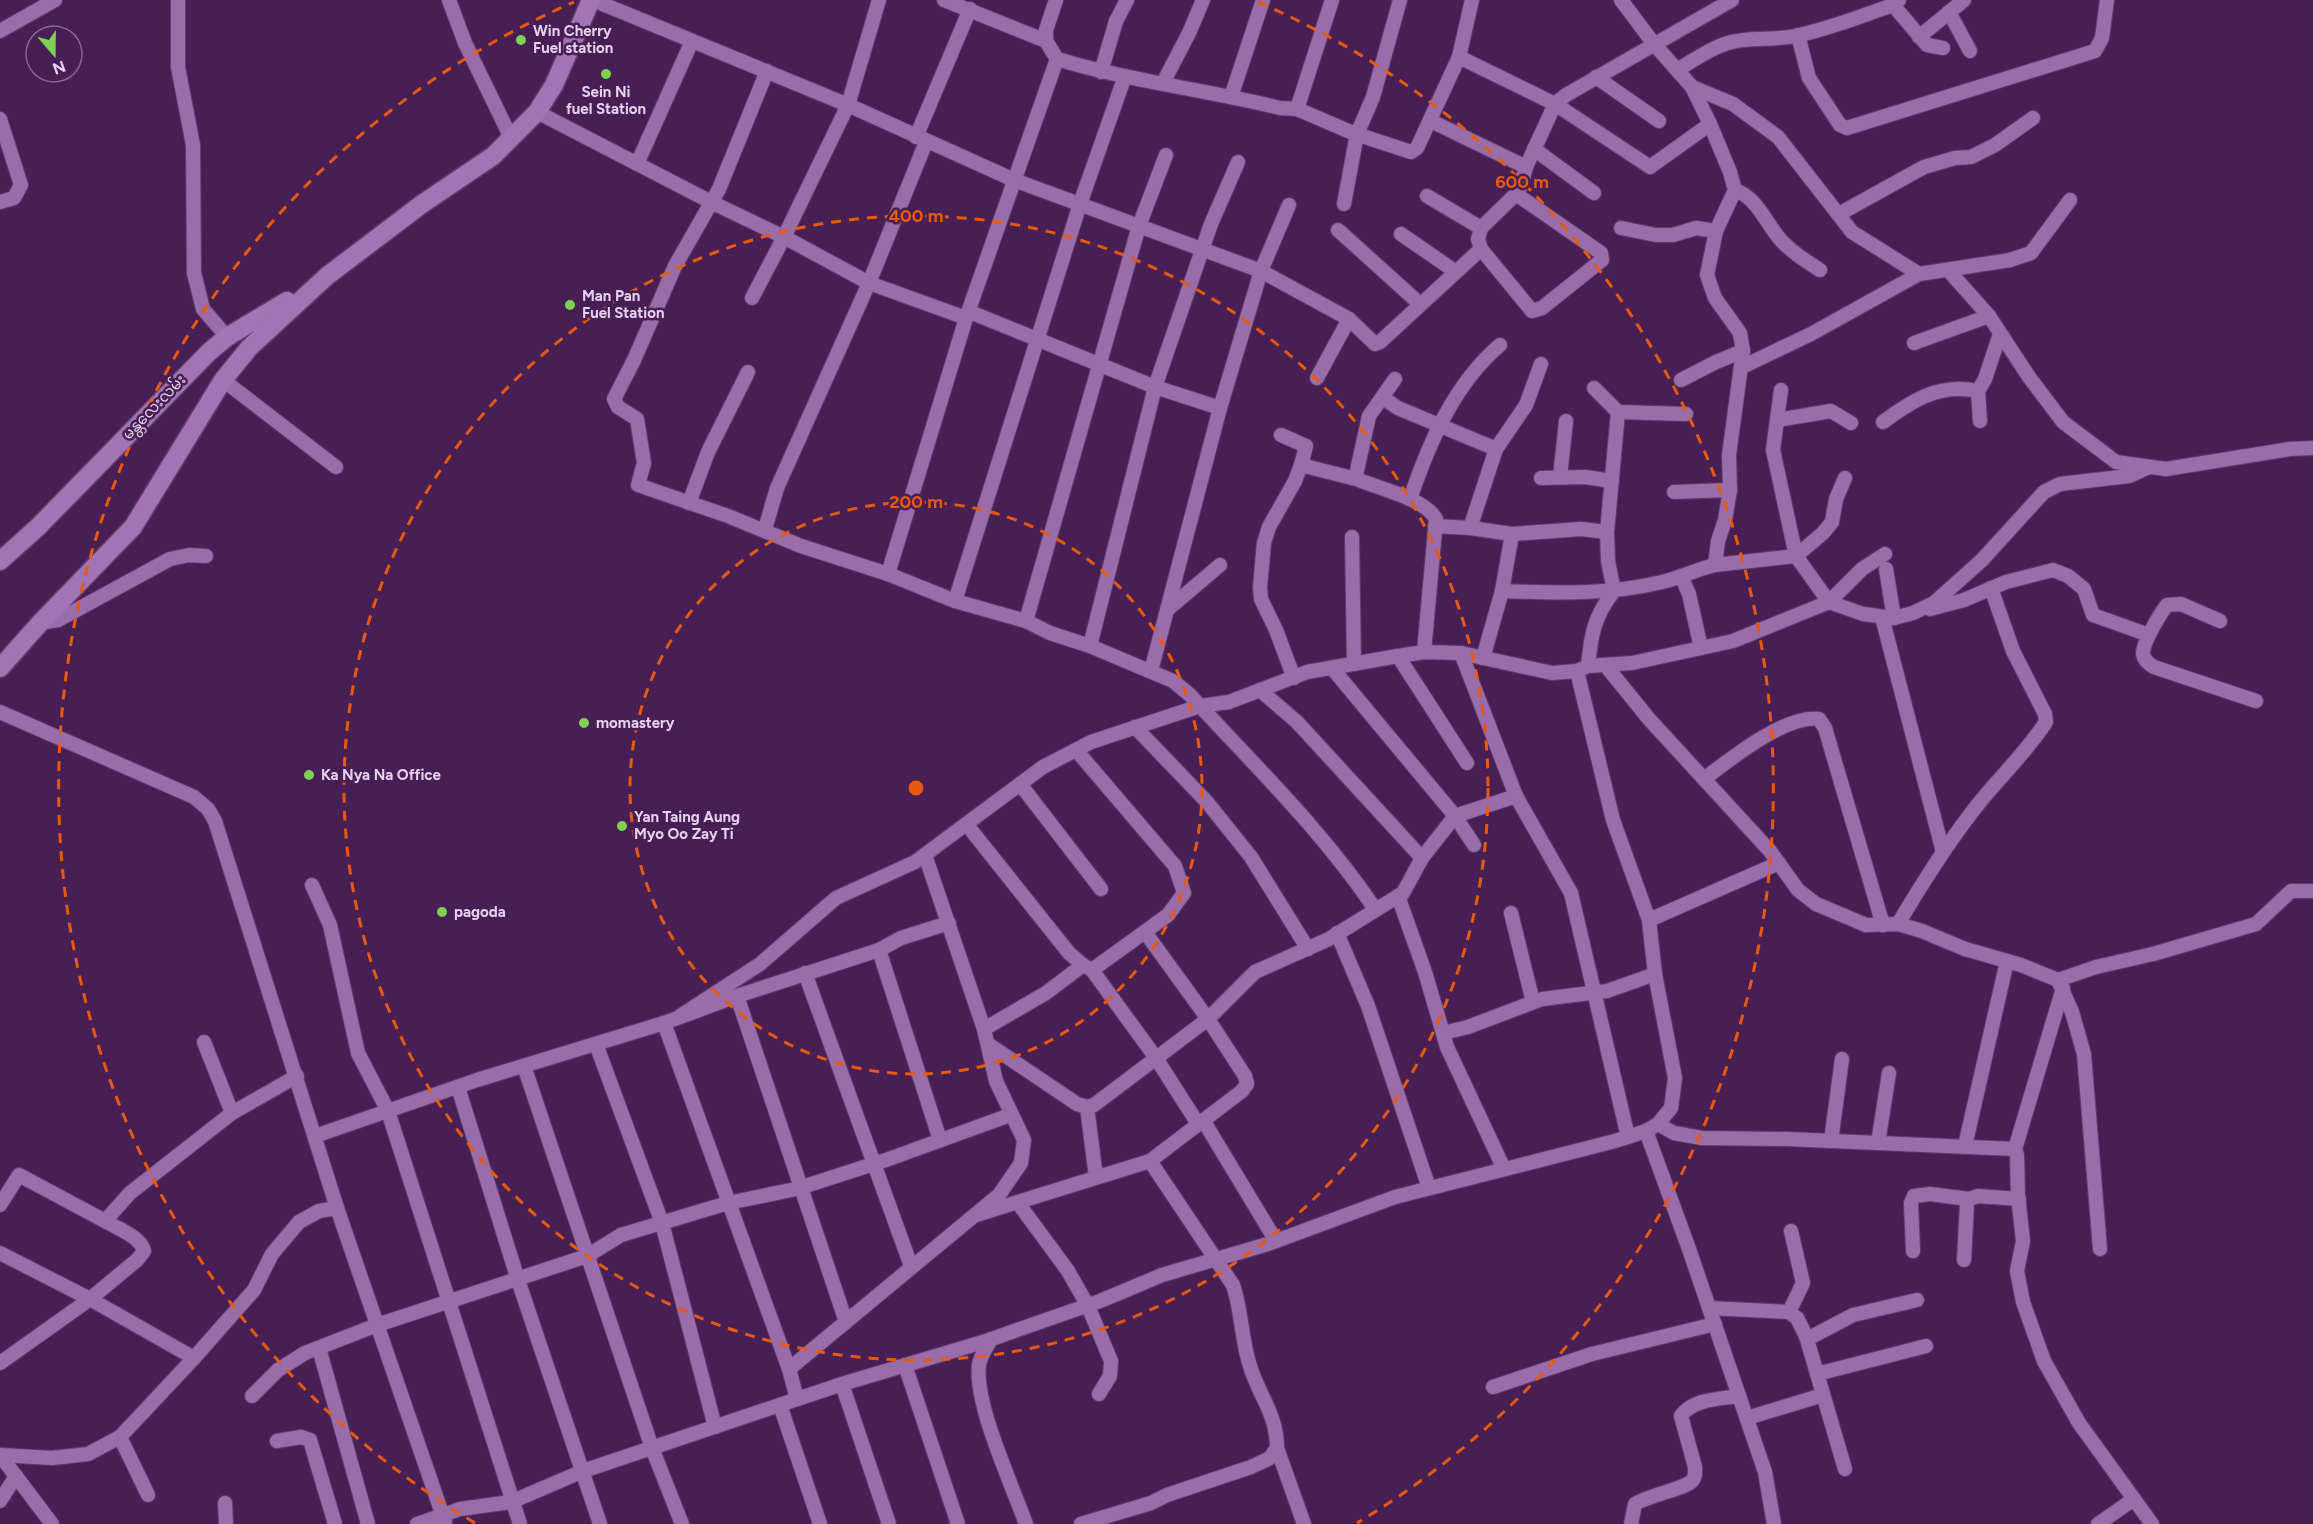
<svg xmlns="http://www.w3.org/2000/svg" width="2313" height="1524" font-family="Figtree,'Noto Sans Myanmar',sans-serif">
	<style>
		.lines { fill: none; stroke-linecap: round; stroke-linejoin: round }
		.minor-casing { stroke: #613c6d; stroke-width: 16 }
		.major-casing { stroke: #613c6d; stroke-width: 21 }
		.minor { stroke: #996da9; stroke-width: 14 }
		.major { stroke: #a274b3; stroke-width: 18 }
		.ring { fill: none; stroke: #e8590c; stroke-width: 3; stroke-dasharray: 10 8 }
		.poi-dot { fill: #7ed153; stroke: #471f55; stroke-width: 2 }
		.labels { text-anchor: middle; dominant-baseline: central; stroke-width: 5; stroke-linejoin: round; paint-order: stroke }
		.poi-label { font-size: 15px; font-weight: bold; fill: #e7d0f0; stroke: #471f55; text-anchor: start }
		.street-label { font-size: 15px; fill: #e7d0f0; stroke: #471f55 }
		.centre { fill: #e8590c; stroke: #471f55; stroke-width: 3 }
		.ring-label { font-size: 18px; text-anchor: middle; font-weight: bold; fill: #e8590c; stroke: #471f55; stroke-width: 5; stroke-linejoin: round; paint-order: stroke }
	</style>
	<rect width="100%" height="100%" fill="#471f55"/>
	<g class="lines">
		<g class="minor-casing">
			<g id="minor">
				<path d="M178,0V67L193,145L194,273L203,309L227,337"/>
				<path d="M449,0L465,43L511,138"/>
				<path d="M593,0L848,105L1014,180L1261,271L1349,319L1375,344L1380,342L1481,249"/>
				<path d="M944,0L1046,41"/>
				<path d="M1056,0L1046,30V41L1057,59"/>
				<path d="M1893,5L1927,45L1943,48"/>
				<path d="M1949,12L1970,51"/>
				<path d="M0,31L55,0"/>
				<path d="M1798,35L1809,78L1840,125L1847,128L2095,51L2102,38L2107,0"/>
				<path d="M1919,37L1964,0"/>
				<path d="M1459,57L1555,104L1650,167L1710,124"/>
				<path d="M1677,70C1691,62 1706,51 1722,45C1744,36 1772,41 1795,36C1829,29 1861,16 1893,5L1899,0"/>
				<path d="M767,71L719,189L675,266L634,360L614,399L618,407L637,419L644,463L638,485L728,516L801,546L888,574L955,601L1026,621L1050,633L1090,646L1173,681L1190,695C1254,765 1322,830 1375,909"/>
				<path d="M1101,72L1116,21L1127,0"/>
				<path d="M1596,77L1659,121"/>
				<path d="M1163,83L1189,33L1203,0"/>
				<path d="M1692,87L1733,104L1778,137L1852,232L1919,274"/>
				<path d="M1231,97L1263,0"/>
				<path d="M1297,109L1332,0"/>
				<path d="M537,112L711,202L784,237L869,283L966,318"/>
				<path d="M0,119L21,185L14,198L0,202"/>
				<path d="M1431,121L1526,167L1555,104L1566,95L1732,0"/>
				<path d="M916,137L970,9"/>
				<path d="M1534,149L1594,193"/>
				<path d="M637,164L692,41"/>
				<path d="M1735,190C1757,198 1765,221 1779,238C1790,251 1806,261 1820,270"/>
				<path d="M1427,196L1481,228L1516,194L1521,186L1526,167"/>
				<path d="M1344,204L1357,134L1373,97L1400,0"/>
				<path d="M1839,214L1924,167L1955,158L1971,157L1995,145L2033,118"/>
				<path d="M1481,228L1478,239L1481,249L1532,311L1542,308L1602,260L1601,253L1516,194"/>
				<path d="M1621,228L1656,235H1673L1696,228L1716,231"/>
				<path d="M1338,230L1420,304"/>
				<path d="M1401,234L1456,272"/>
				<path d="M1949,271L1989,316L2029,377L2063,422L2116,462L2166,469L2290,449L2313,448"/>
				<path d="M752,298L784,237L848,105L879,0"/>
				<path d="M970,312L1155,387L1220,408"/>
				<path d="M1914,343L1989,316"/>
				<path d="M1742,367L1811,334L1919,274L2010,260L2031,253L2070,200"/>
				<path d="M1317,378L1349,319"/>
				<path d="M1395,379L1369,416L1356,475L1359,480C1381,489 1425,499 1436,519L1424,652"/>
				<path d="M223,380L336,467"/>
				<path d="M1681,380L1716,362L1743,351"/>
				<path d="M1594,388L1618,412L1686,414"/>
				<path d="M1781,390L1773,450L1796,556L1829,602L1863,614L1894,618L1913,613L1934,603L1982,560L2044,492L2060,484L2129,476L2149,467"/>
				<path d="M1978,391L1980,421"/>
				<path d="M1383,398L1398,408L1496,449"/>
				<path d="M1777,420L1831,411L1851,423"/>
				<path d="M1883,422C1913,400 1939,383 1978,391L1985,379L2000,334"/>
				<path d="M1281,435L1306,446L1301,465"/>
				<path d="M1560,477L1566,421"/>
				<path d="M1541,478L1585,477L1612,481"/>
				<path d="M1674,492L1730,490"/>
				<path d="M1410,499C1429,443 1454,384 1500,345"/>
				<path d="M689,503L708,452L748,372"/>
				<path d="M1435,526L1470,528L1512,534L1581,529L1607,532"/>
				<path d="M1470,528L1496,449L1526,405L1541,364"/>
				<path d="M765,529L777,488L869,283L926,142"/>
				<path d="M1352,537L1354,664"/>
				<path d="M1715,565L1796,556L1823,533L1832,522L1836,499L1845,478"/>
				<path d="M1886,569L1894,618"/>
				<path d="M888,574L966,318L1057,59C1130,81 1206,90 1280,108L1297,109L1353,133L1411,152L1417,148L1459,57L1472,0"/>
				<path d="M1681,576L1689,594L1701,648"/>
				<path d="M1502,591C1555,593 1610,595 1662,582C1680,578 1697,569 1715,565L1718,541L1725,520L1730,490L1729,455L1743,351L1740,333L1715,298L1707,275L1716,231L1735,190L1730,172L1710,124L1692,87L1654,44L1621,0"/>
				<path d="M955,601L1080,204L1125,76"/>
				<path d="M1930,609L1964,600L2006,582L2053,570L2068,576L2084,589L2093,615L2149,635"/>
				<path d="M1167,610L1220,565"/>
				<path d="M1882,617L1943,852"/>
				<path d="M1026,621L1139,226L1166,155"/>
				<path d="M2220,621L2181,604L2167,605C2160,614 2143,642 2143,653C2143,660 2149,664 2154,667L2256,701"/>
				<path d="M40,623L58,620L170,559L189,555L206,556"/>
				<path d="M1090,646L1155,387L1211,224L1238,162"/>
				<path d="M1461,653L1516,796L1571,893L1628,1137"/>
				<path d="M1398,656L1467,763"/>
				<path d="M1483,658L1502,591L1512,534"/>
				<path d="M1588,666C1591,635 1594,616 1614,591L1608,561L1607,532L1618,412"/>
				<path d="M1606,666L1649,719L1770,851L1798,890L1816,904L1866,925L1898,924L1922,931L1965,949L2021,965L2058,980L2072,1012L2084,1054L2100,1249"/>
				<path d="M1332,668L1455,816L1474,845"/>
				<path d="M1151,671L1220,408L1261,271L1289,205"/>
				<path d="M1294,678L1276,630L1261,599L1260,587L1264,543L1269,527L1295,481L1301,465L1356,479"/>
				<path d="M1260,690L1297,722L1422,858"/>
				<path d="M0,712L194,797L208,809L215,821L337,1208L445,1522"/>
				<path d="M1135,727L1207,802L1251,857L1308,949"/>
				<path d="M1076,750L1175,866L1184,893L1168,915L1092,970"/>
				<path d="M1704,779C1729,760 1786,714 1819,719L1825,728L1883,925"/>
				<path d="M1020,784L1101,889"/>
				<path d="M967,825L1069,953L1083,965L1092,970L1156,1058L1198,1124"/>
				<path d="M312,885L330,925L358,1053L388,1111L520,1524"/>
				<path d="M1398,896L1425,972L1447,1047L1504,1169"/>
				<path d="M1511,913L1533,1002"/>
				<path d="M1649,920L1779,863"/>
				<path d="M1898,924C1920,887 1943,850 1969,816C1993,783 2024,756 2046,722L2045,714L2013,651L1991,588"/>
				<path d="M1337,933L1368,1006L1429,1188"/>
				<path d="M879,950L901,938L949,923"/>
				<path d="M805,973L911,1266"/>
				<path d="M2058,980L2096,967L2153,954L2256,924L2291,891H2313"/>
				<path d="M737,996L846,1322"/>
				<path d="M680,1016L760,964L836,898L915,862L1043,767L1091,742L1200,706L1229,702L1307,672L1398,656L1424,652L1461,653L1552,673L1577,671L1588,666L1632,663L1733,641L1829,602L1862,569L1885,554"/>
				<path d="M664,1023L789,1369L797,1399"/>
				<path d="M984,1029L1046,993L1083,965"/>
				<path d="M1443,1033L1468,1027L1542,999L1607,991L1655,974"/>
				<path d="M204,1042L232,1113"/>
				<path d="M596,1044L662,1223L715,1427"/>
				<path d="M988,1044L1077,1104L1087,1107L1094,1105L1208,1019L1255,972L1329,939L1403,893L1422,858L1455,816L1516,796"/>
				<path d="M524,1066L652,1448L682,1524"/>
				<path d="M458,1087L518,1280L600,1524"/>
				<path d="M1087,1107L1096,1177"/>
				<path d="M1203,1120L1276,1241"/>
				<path d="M1658,1124L1674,1133L1702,1138L1787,1139L2015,1149L2017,1155L2018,1196L2023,1241L2017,1271L2023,1302L2044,1361L2079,1423L2152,1524"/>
				<path d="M1646,1131L1689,1249L1765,1472L1774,1524"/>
				<path d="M315,1136L477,1080L664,1023L737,996L879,950L940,1140"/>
				<path d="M1831,1141L1842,1059"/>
				<path d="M1878,1143L1889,1073"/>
				<path d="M1965,1146L2007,961"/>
				<path d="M2015,1149L2063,988"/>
				<path d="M1018,1203L1068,1271L1088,1306L1111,1361L1110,1376L1099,1394"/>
				<path d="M0,1205L19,1175L105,1221L130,1193L232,1113L297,1076"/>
				<path d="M976,1215L1150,1161L1242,1091L1247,1084L1245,1076L1208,1019L1145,932"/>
				<path d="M1913,1251L1911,1203L1914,1196L1930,1194L1969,1199"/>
				<path d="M0,1253L90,1299L194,1358"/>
				<path d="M1964,1260L1967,1203L1969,1199L1978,1196L2019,1199"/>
				<path d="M1709,1308L1789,1312L1797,1318L1806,1336H1813L1853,1315L1917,1300"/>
				<path d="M1789,1312L1803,1283L1791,1231"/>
				<path d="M1806,1336L1845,1469"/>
				<path d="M991,1339C987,1347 980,1356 979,1365C974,1403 1012,1485 1026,1524"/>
				<path d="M319,1348L368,1524"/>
				<path d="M0,1363L90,1299L137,1260L144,1251C141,1237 117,1228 105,1221"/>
				<path d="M905,1365L958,1524"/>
				<path d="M789,1369L999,1195L1021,1163L1024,1140L996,1081L984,1029L925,855"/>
				<path d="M1817,1374L1926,1346"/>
				<path d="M842,1384L889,1524"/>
				<path d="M1493,1387L1592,1354L1715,1324"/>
				<path d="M252,1396L278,1370L305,1353L377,1325L587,1256L621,1235L728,1203L796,1189L886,1160L1010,1115"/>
				<path d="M780,1405L820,1524"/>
				<path d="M1747,1418L1823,1395"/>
				<path d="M120,1437L148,1495"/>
				<path d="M277,1441L301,1437L310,1440L335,1524"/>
				<path d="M1277,1448L1304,1524"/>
				<path d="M0,1455L52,1458L88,1454L120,1437L194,1358L254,1290L272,1254L299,1222L319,1211L337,1208"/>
				<path d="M0,1455L52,1524"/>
				<path d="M0,1501L16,1476"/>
				<path d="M225,1503L226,1524"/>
				<path d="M417,1524L460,1509L511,1502L583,1471L842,1384L983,1342L1100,1301L1162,1275L1268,1244L1395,1197L1615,1141L1646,1131L1658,1124L1671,1108L1675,1078L1655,974L1649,920L1613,820L1577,671"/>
				<path d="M1081,1524L1151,1503L1167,1495L1251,1467L1270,1458L1277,1448C1277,1414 1259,1396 1250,1366C1241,1339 1242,1311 1233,1285L1150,1161"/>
				<path d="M1631,1524L1635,1504C1649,1495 1684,1489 1692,1481C1696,1477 1695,1473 1695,1467L1681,1416C1692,1399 1720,1399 1739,1396"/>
				<path d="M2098,1524L2134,1499"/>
			</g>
		</g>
		<g class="major-casing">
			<g id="major">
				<path d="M0,561L38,527L209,352L227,337L287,301"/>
				<path d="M0,668L40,623L133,527L223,380L249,348L327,276L422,204L493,156L537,112L554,85L591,0"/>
			</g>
		</g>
		<use href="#minor" class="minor"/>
		<use href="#major" class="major"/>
	</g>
	<g class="ring">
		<circle cx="916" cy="788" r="286"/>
		<circle cx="916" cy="788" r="572"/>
		<path d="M475 1523A857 857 0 0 1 574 2M1258 2A857 857 0 0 1 1357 1523"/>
	</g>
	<g class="poi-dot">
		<circle cx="521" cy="40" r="6"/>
		<circle cx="606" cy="74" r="6"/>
		<circle cx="570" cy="305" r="6"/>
		<circle cx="584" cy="723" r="6"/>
		<circle cx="309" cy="775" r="6"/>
		<circle cx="622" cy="826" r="6"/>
		<circle cx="442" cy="912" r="6"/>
	</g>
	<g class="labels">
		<g class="poi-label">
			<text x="533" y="31">Win Cherry<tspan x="533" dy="17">Fuel station</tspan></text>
			<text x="606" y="92" text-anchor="middle">Sein Ni<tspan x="606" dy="17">fuel Station</tspan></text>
			<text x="582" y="296">Man Pan<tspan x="582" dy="17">Fuel Station</tspan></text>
			<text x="596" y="723">momastery</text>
			<text x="321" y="775">Ka Nya Na Office</text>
			<text x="634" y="817">Yan Taing Aung<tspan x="634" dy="17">Myo Oo Zay Ti</tspan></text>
			<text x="454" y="912">pagoda</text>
		</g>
		<g class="street-label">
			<text transform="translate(154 407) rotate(-46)">မန္တလေးလမ်း</text>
		</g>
	</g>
	<circle cx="916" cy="788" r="9" class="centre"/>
	<g class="ring-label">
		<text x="1522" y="188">600 m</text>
		<text x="916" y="222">400 m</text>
		<text x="916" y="508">200 m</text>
	</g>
	<g transform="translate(54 54) rotate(160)"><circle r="28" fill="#471f55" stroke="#876693" stroke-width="1.5"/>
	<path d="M0-4.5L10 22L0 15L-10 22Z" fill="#7ed153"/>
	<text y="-9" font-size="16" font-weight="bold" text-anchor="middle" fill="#e7d0f0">N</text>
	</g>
</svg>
